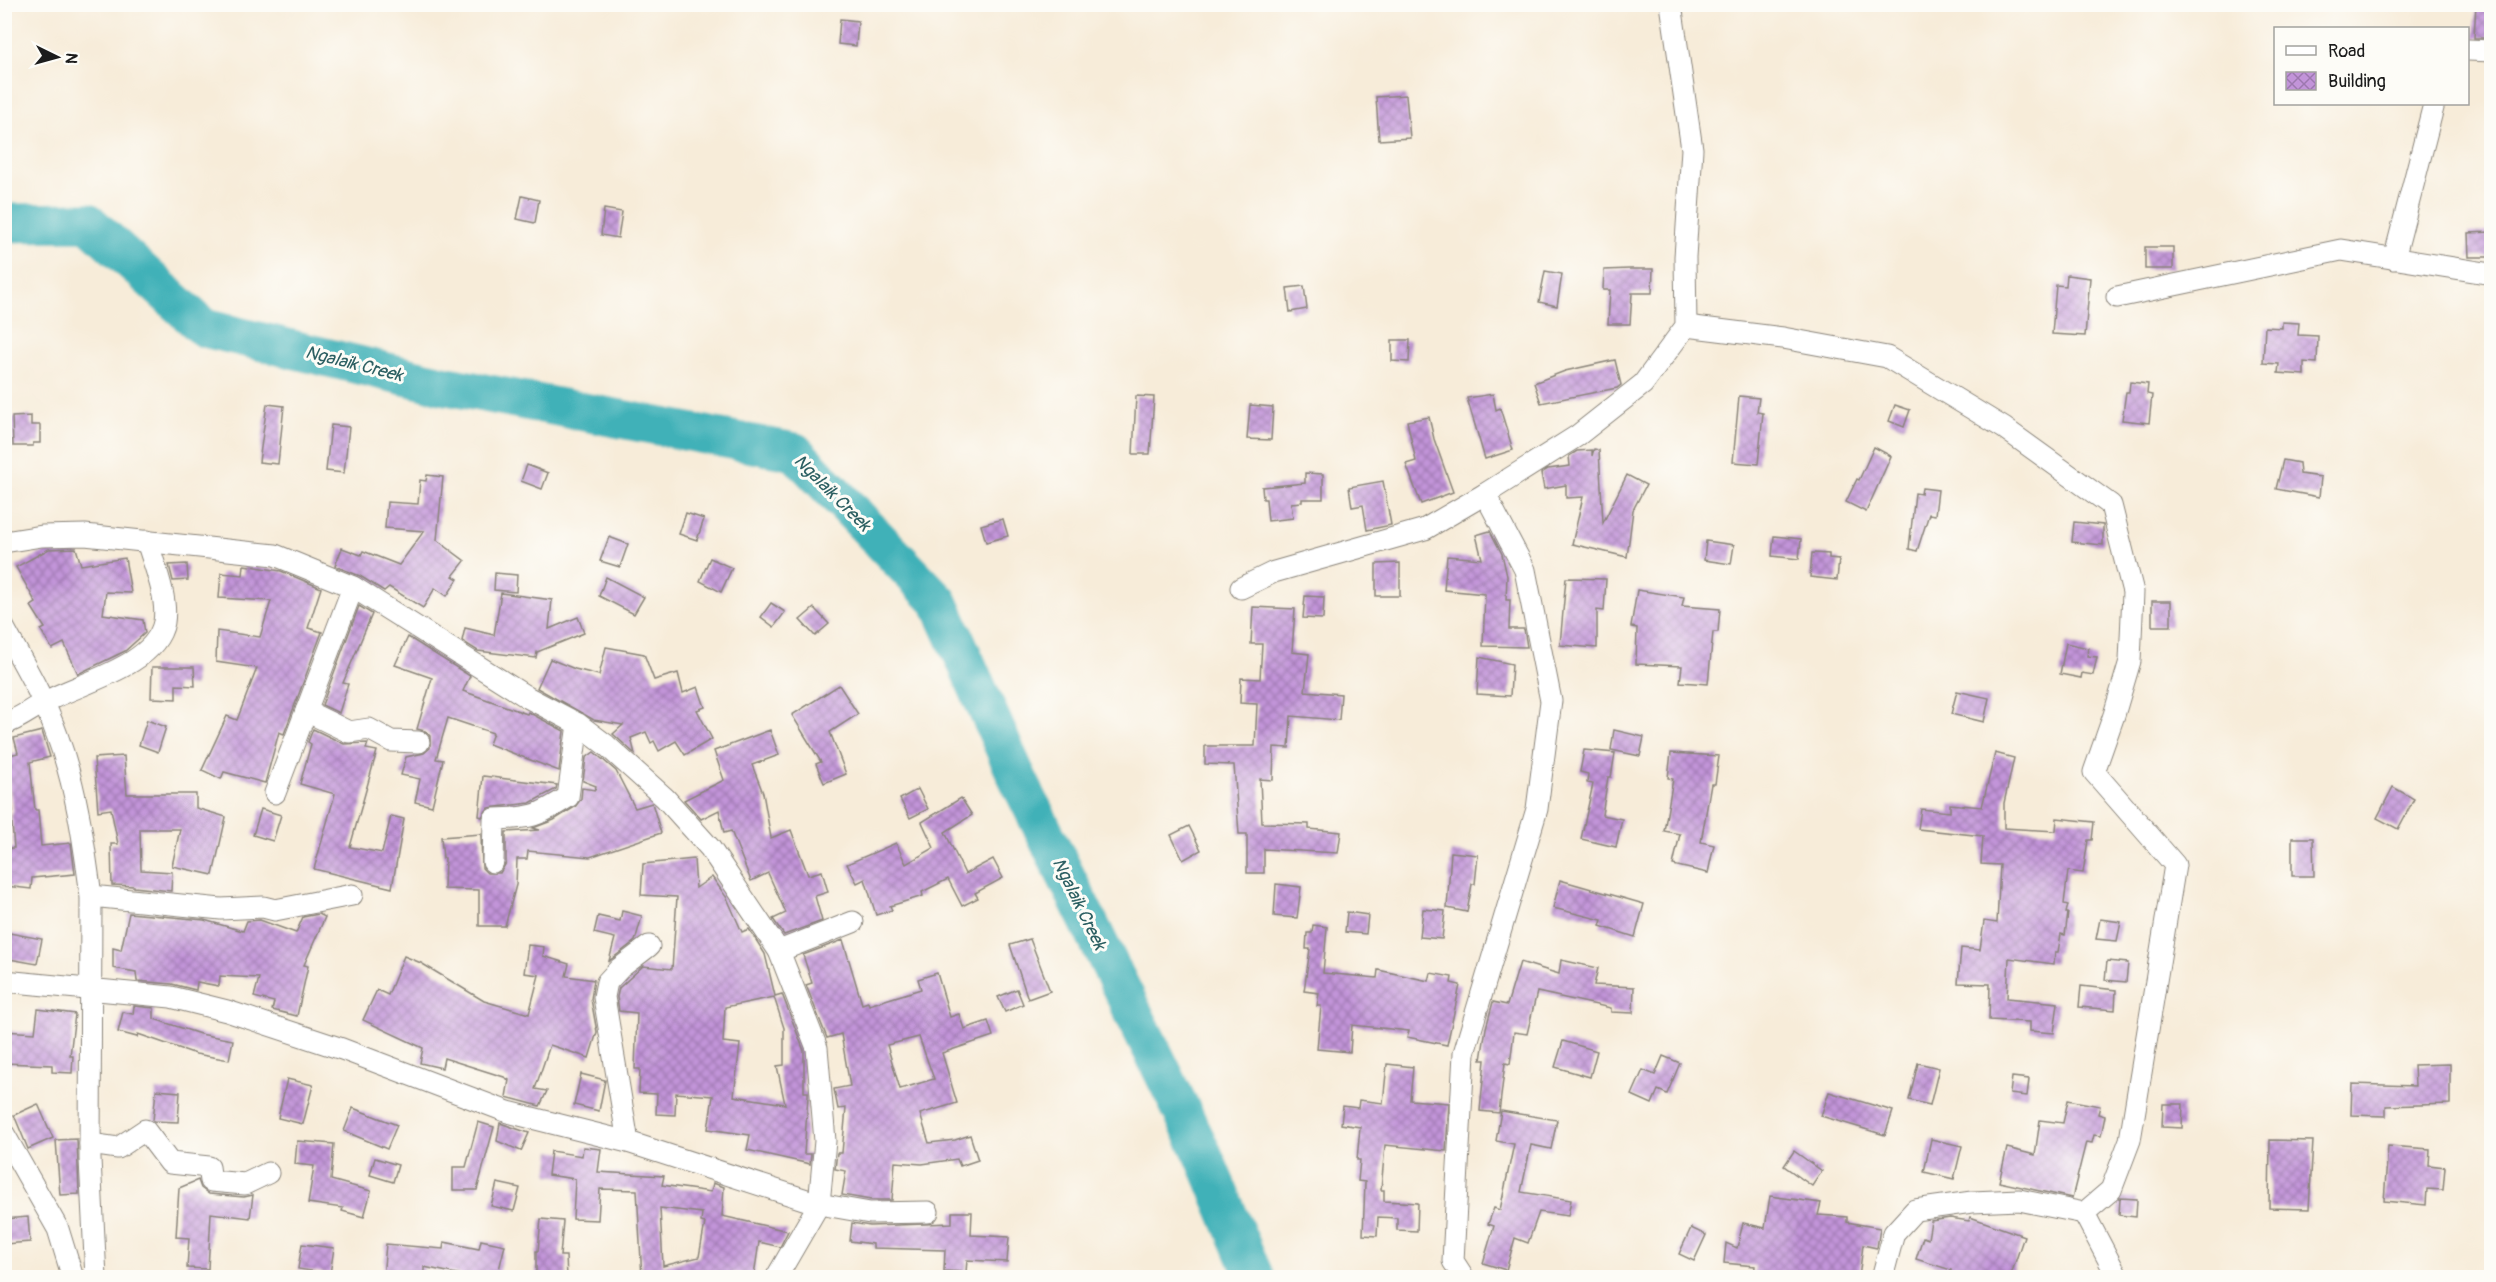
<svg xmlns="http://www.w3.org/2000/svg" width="2496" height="1282" font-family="Pangolin,sans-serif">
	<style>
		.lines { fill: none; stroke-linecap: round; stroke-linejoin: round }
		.river { stroke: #40b1b8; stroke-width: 39 }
		.building { fill: url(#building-cross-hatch); fill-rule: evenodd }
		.street-casing { stroke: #8a847a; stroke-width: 23 }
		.street { stroke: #fff; stroke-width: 21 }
		.labels { text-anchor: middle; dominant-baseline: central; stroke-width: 6; stroke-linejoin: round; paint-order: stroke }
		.water-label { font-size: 18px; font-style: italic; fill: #2c5f62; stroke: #fdfcf7 }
	</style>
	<defs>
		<pattern id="building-cross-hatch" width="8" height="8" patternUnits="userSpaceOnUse" patternTransform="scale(1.5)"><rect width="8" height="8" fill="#c294d9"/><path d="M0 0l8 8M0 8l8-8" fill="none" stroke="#9d78af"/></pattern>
	</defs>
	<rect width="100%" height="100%" fill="#fdfcf7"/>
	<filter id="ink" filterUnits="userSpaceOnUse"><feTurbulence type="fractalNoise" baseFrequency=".0167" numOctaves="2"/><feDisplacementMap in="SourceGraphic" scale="12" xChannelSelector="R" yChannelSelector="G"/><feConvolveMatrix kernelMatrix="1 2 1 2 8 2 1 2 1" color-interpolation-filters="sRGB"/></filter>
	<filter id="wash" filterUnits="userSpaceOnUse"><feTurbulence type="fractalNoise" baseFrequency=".008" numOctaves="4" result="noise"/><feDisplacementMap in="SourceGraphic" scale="24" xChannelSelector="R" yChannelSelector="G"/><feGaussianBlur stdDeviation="1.35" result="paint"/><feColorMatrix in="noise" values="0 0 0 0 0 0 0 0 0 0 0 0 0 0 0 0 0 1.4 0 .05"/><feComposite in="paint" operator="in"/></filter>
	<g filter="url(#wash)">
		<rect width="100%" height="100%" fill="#f7ecd9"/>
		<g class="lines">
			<path class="river" d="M4,223L88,222L204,328L442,385L795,452L939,602L1017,777L1203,1154L1255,1278"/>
		</g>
		<g id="blocks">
			<g class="building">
				<path d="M2476,4H2492V38H2474Z"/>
				<path d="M840,19L858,21L856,46L838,44Z"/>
				<path d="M1406,95L1410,138L1379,140L1376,97Z"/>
				<path d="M522,196L539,200L535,223L517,219Z"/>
				<path d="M604,209L622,212L618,238L601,235Z"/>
				<path d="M2492,232V257H2469L2468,233Z"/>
				<rect x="2145" y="247" width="28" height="22"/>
				<path d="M1630,269H1653L1652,293H1632L1630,324H1608L1610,290H1603L1604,270Z"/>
				<path d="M1545,271L1562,274L1557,306L1539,302Z"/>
				<path d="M2067,275L2090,278L2085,336L2052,334L2056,285L2066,286Z"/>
				<path d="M1304,286L1307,309L1290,312L1287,288Z"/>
				<path d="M2282,322L2299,323L2298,335L2318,336L2317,363L2304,362V375L2278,373L2279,364L2263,363L2265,327L2282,328Z"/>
				<path d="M1392,340H1410L1409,362L1392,361Z"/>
				<path d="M1615,360L1621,385L1617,388L1541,403L1534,383L1565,371Z"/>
				<path d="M2130,382L2148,384L2147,394L2152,395L2149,423L2122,420L2126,392H2129Z"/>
				<path d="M1493,394L1496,410L1500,408L1513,450L1485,459L1467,398Z"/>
				<path d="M1136,396L1154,397L1150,454H1133Z"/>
				<path d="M1739,396L1759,398L1757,412L1763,413L1758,464L1733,462Z"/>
				<path d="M267,404L284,406L278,464L259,462Z"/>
				<path d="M1250,405L1273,407L1271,440L1247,439Z"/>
				<path d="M1895,405L1910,410L1904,427L1889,421Z"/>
				<path d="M31,416V425H40V443H33V446H13L12,417Z"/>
				<path d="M1429,417L1434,439L1453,492L1421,504L1406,464L1416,461L1407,421Z"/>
				<path d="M331,425L349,427L344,473L326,471Z"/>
				<path d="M1874,447L1891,456L1866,512L1846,502L1857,479L1859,480Z"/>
				<path d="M1594,449L1599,450L1603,523L1627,475L1646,485L1633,510L1627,557L1572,544L1583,497L1566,498V485L1544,489L1541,473L1548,469L1570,466L1569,456L1577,451L1592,450V456Z"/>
				<path d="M2283,460L2299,463L2300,474L2321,477L2319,497L2276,489Z"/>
				<path d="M527,465L548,473L542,489L521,481Z"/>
				<path d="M1305,473L1323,474V499H1302V502L1291,503L1293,518L1268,521L1266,499H1263L1262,487L1305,483Z"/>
				<path d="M427,475L443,477L437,540L465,561L453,576L458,579L447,596L435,588L423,608L389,587L384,591L360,576L335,566L342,548L361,555L363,551L399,565L424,531L385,528L387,502L418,504L420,480L426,481Z"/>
				<path d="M1383,481L1391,525L1367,530L1363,505L1352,507L1349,487Z"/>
				<path d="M1922,488L1938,490L1935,515L1929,514L1917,551L1909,549L1915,493L1921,494Z"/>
				<path d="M686,513L704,519L697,540L679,534Z"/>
				<path d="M1003,519L1008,536L986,542L981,525Z"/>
				<path d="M2074,522L2103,525V545L2072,542Z"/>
				<path d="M1490,531L1502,554L1507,576L1506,600H1510L1509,629H1524L1527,647L1483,646L1485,594L1444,590L1447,556L1482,559L1476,535Z"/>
				<path d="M1774,536L1801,539L1799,559L1772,556Z"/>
				<path d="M609,537L628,544L620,567L600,561Z"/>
				<path d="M1706,541L1734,545L1731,564L1704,560Z"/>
				<path d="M76,548L81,565L125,558L131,593L106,592L103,614L143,620L145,633L125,651L78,674L64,643L52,649L41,630L45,628L31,606L36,603L16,567L49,549Z"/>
				<path d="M1812,553L1829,554V558L1839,559L1837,580L1810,577Z"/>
				<path d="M710,558L732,568L721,592L700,581Z"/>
				<path d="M1400,563V596H1376V564Z"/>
				<path d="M187,564L188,580L173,581L169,565Z"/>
				<path d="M244,565L281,571L321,588L308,628L322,632L284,734L279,732L265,783L224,772L221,779L202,770L227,716L237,720L257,668L216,662L217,631L260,637L271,601L219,598L221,573L243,575Z"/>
				<path d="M495,573L517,575L516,592L494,590Z"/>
				<path d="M606,577L644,597L634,614L599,596Z"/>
				<path d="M1566,578L1606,579L1604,611L1597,610V648L1560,645Z"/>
				<path d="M1637,590L1684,597L1682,606L1720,609L1718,632H1713L1708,684L1680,682L1682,666L1636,664L1637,628L1631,627Z"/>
				<path d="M501,593L552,600L549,629L578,617L584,633L537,652L536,658L478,651L462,641L465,628L494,635Z"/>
				<path d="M1305,596L1324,597L1323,619L1303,618Z"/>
				<rect x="2152" y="601" width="19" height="25"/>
				<path d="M771,603L785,612L774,627L761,617Z"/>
				<path d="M359,606L372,614L343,683L348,684L339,713L322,705Z"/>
				<path d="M1253,607L1295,609L1292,652L1309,654L1305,691L1341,694L1339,720L1291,716L1289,748L1274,747L1273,780L1260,779L1262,823L1309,824V829L1341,832L1338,853L1264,849V873H1247V834H1239L1234,765L1205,764V746H1255L1257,704L1240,703L1241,678L1260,679L1262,644H1251Z"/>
				<path d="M814,608L829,624L815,636L800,620Z"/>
				<path d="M408,637L470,676L463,691L527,714L528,712L564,731L559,771L489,744L493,733L448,718L436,759L443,760L432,806L415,802L420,779L401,775L406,757L424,753L430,748V736L425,731L417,729L432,678L395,665Z"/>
				<path d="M2066,643L2088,648L2087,656L2097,657L2093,675L2082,673L2081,678L2060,674Z"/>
				<path d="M606,647L644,654L654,680L678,673L683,693L698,687L705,707L697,710L712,739L685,755L676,741L659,751L654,741L651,743L646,732L631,738L635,754L613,734L623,725L594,720L537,688L550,659L575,669L599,675Z"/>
				<path d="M1479,657L1512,664L1510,696L1477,694Z"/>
				<path d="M152,667H194L195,686L176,685V699L151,698Z"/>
				<path d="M839,685L858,714L830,732L846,774L824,783L816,764L821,762L792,715Z"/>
				<path d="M1957,691L1989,698L1984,722L1951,714Z"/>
				<path d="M147,720L166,727L158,752L139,745Z"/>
				<path d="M313,729L344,744L368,743L366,749L377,751L350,847L382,853L391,816L404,819L392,888L314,869L335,794L300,784L311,744L308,742Z"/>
				<path d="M770,730L779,755L752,765L763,793L771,838L791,830L808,875L822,871L828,892L815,896L822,921L784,935L773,919L786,913L768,873L751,881L731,831L724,833L719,810L701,819L684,800L724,780L714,751Z"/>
				<path d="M1614,730L1644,737L1640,756L1611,750Z"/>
				<path d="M42,731L50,757L30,762L35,810H38L41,846L71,843L75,874L32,878L31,889L6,886L10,848H14L11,812H13L5,756L18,753L14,738Z"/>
				<path d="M1584,750L1615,753L1611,777H1608L1602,815L1622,819L1616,847L1581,839L1593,784L1587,783L1588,774L1580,772Z"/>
				<path d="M594,752L616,771L635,808L652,803L661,833L590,857L528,851L527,859H517L516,885L505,926H479V890L444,889L445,858H443L441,837L481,834L482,868L487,873H500L506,863V832L540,830L533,828L554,820L575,807L581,799L582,788L595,790L596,786L583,781L586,758Z"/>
				<path d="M1671,753L1719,756L1715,784H1711L1701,842L1714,845L1708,873L1673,865L1680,834L1664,831L1673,779L1668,778Z"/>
				<path d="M1995,753L2014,758L2004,803V828L2056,831L2057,818L2094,822L2092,840H2088L2083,873L2068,871L2064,904L2068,905L2066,913H2068L2065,935L2061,934L2058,952H2055L2054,964L2009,958L2007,998L2058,1003L2054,1033L2030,1031V1022L1989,1020L1990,984L1958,983L1961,948L1980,950L1984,921L1997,923L2000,865L1981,864L1983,836L1918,829L1921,809L1950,812V804L1982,807Z"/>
				<path d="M124,756L127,794H196V808L226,817L213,875L172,866L180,829H140L141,870L172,872L171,891L134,887V886L112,885L111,844H118L111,809L98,811L94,758Z"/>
				<path d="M483,776L557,785L556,789L530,803L488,808L482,817L479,816Z"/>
				<path d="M2393,787L2414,799L2398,829L2377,818Z"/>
				<path d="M918,789L928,809L910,818L900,799Z"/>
				<path d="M961,798L972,815L945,832L965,874L993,859L1003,878L975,893L978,898L962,906L948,879L922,892L923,896L890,906L892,910L876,915L865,879L857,883L847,864L896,843L906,864L934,848L922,822Z"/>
				<path d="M261,809L281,815L273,841L253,835Z"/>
				<path d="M1189,826L1201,850L1183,860L1171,835Z"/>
				<path d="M2292,838H2313L2314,876H2292Z"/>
				<path d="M1451,852L1478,855L1475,884H1472L1467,912L1447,908Z"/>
				<path d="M694,859L696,888L712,877L727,898L742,932L749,929L765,954L775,996L782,994L804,1051V1092H808V1096L804,1154H811L810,1164L747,1150L750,1135L708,1129L713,1096L676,1093L675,1115L656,1114L657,1094L639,1093L640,1069H635L637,1013L619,1011L617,997L619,988L643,966L672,969L677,897L641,895L643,864ZM774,997L784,1028V1065L777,1066L785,1104L734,1096L740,1044L723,1042L725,1007Z"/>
				<path d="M1560,880L1644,904L1635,937L1600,926L1602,920L1553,908Z"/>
				<path d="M1276,884L1301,887L1297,918L1274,916Z"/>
				<path d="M1423,909L1445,911L1442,939L1420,937Z"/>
				<path d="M622,911L642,916L635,941L609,961L615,938L594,933L598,916L620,921Z"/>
				<path d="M1347,912L1368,915L1366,934L1345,932Z"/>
				<path d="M129,913L204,920L243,931L247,921L260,920L296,933L303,917L319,914L325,917L304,965L308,966L297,1016L272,1010L274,1002L254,997L259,978L220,976L219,986L197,982L196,990L172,984L137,981L136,972L113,968V948L121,950Z"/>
				<path d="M2100,919L2121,922L2117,941L2096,939Z"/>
				<path d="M1313,925L1327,927L1323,973L1377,978L1378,970L1429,981L1431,973L1452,977L1451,983L1460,985L1447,1045L1407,1037L1409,1031L1352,1025L1350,1052L1317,1049L1321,1006H1317L1319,993L1304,991L1310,949H1306L1307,933H1312Z"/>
				<path d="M4,932L42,939L37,964L4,958Z"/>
				<path d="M1030,939L1050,991L1028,999L1010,945Z"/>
				<path d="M843,940L862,1004L868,1002L869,1005L921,989L918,979L937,973L950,1017L959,1014L964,1029L988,1021L993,1036L942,1053L957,1103L920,1114L929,1143L955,1140L970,1135L978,1160L960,1166L957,1159L922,1164L895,1162L892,1200H871L842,1195L846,1171L835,1169L837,1153H842L846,1108L838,1109L834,1089L850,1086L841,1034L827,1038L806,985L812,983L803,955ZM919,1037L934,1079L900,1089L887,1045Z"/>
				<path d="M528,945L544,947L543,956L569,964L566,976L594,980L591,999L597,1032L589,1058L550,1045L535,1089L547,1091L540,1106L506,1097L509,1080L504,1077L444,1058L442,1068L420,1063L423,1048L363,1020L377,990L388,995L404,956L421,963L484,1001L529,1014L539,975L524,973Z"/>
				<path d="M1561,960L1598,968L1594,985L1634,987L1633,1013L1611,1012V1008L1537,992L1527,1034L1514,1032L1510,1064L1505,1063L1499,1113L1480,1111L1485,1060H1481L1486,1028L1493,1002L1507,1005L1520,962L1559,974Z"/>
				<path d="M2107,961L2128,963L2126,982L2105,980Z"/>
				<path d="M2081,986L2116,990L2115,1010L2079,1007Z"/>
				<path d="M1017,989L1023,1004L1005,1012L998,997Z"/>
				<path d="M134,1006L154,1008V1019L200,1034L233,1040L229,1060L196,1054L138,1034L137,1037L118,1032L123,1012L133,1014Z"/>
				<path d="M38,1009L75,1014L70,1056H73L72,1073L52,1072V1065L4,1063V1031L35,1033Z"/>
				<path d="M1563,1041L1597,1051L1590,1077L1555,1067Z"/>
				<path d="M1663,1056L1680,1063L1667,1094L1658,1090L1652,1104L1632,1095L1643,1070L1655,1075Z"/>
				<path d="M1918,1063L1939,1068L1930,1105L1909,1100Z"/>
				<path d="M1387,1064L1413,1067L1410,1100L1449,1103L1446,1151L1385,1145L1381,1190H1384V1201L1418,1203L1417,1231L1397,1230V1218L1378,1217L1377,1236L1363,1235L1365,1182L1358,1181L1360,1160H1357L1360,1127L1341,1124L1343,1106L1358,1108L1359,1100L1383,1103Z"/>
				<path d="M2450,1064V1104L2386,1106V1116L2351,1115L2352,1084L2415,1086L2414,1065Z"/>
				<path d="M581,1074L605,1080L599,1111L574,1105Z"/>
				<path d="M2012,1077L2029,1079L2027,1096L2010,1094Z"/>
				<path d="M287,1079L313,1085L303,1124L278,1118Z"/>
				<path d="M156,1090L180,1092L178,1122L153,1121Z"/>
				<path d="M1829,1092L1893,1111L1885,1135L1821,1116Z"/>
				<path d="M2068,1100L2100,1106L2098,1114L2105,1116L2101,1136L2094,1135L2092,1143L2086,1142L2072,1198L1999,1182L2007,1148L2035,1155L2040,1120L2063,1123Z"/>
				<path d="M38,1104L53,1138L28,1149L14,1115Z"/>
				<path d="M2163,1104H2183L2182,1128L2162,1127Z"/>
				<path d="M353,1108L397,1125L387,1149L344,1131Z"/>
				<path d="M1501,1111L1557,1120L1551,1149L1531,1145L1521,1192L1571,1200L1568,1216L1539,1212L1528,1243L1515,1238L1506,1270L1483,1263L1494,1226L1488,1224L1494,1208L1500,1210L1514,1144L1496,1141Z"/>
				<path d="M478,1122L494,1127L477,1190H453V1167H466Z"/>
				<path d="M500,1123L529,1133L521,1151L497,1141Z"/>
				<path d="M77,1139L79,1194L60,1195L56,1140Z"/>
				<path d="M1931,1139L1962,1146L1954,1179L1924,1172Z"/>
				<path d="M2270,1140L2313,1141L2309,1209L2269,1208Z"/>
				<path d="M297,1141L334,1144L331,1180L371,1191L364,1217L342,1211L343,1208L308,1203L314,1166L295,1164Z"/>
				<path d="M2388,1146L2430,1149L2429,1165L2445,1167L2443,1190L2427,1189L2426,1205L2384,1201Z"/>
				<path d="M583,1147L601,1149L598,1172L664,1176L662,1185L711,1192L713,1183L724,1187L722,1216L788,1231L780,1247L759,1242L754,1276L733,1273L734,1278H642L637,1190L600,1189L598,1220L573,1219L575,1179L548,1175L551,1151L582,1156ZM660,1208L702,1213L701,1222L705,1223L699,1257L663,1266Z"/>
				<path d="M1794,1151L1822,1171L1812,1186L1784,1166Z"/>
				<path d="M375,1158L398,1165L393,1182L370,1175Z"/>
				<path d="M198,1180L201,1188L209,1194L244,1197L253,1195L250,1218L211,1213L208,1269L187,1268L189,1238L176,1237L179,1188Z"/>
				<path d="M497,1183L520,1188L514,1211L491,1206Z"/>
				<path d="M1770,1196L1821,1203L1818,1215L1847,1217V1222L1880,1228L1877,1248L1863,1245L1859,1278H1754L1755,1266L1724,1263L1726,1243L1737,1248L1743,1223L1765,1228Z"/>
				<path d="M2120,1198L2137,1199L2136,1217L2119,1215Z"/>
				<path d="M952,1212H972L971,1235L1009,1237L1007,1262L967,1260L966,1272L944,1271L945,1250L873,1248V1244L850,1241L852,1223L870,1226L952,1223Z"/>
				<path d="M28,1217L30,1242L4,1244V1219Z"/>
				<path d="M1970,1217L2024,1236L2010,1278H1950L1951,1270L1916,1259L1923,1237L1928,1239L1931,1221L1950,1218L1969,1221Z"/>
				<path d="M541,1219L563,1221L560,1256H566L567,1278H536V1251H538Z"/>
				<path d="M1691,1228L1706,1235L1694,1261L1679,1254Z"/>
				<path d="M481,1240L505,1245L497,1278H475L424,1267V1275L413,1274V1278H383L386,1244L443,1249L444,1242L479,1249Z"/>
				<path d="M302,1244L334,1248L330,1274L298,1269Z"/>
			</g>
		</g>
	</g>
	<g filter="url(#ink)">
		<use href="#blocks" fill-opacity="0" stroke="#8a847a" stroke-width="1.5"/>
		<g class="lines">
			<g class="street-casing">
				<g id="street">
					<path d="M2468,50L2492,51"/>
					<path d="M2394,259L2434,104"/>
					<path d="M2117,297L2341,250L2492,274"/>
					<path d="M1686,326L1783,338L1887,357L2004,428L2111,505L2133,592L2130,661L2114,715L2094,772L2175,865L2130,1140L2111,1190L2084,1213L2019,1200L1972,1202L1915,1210L1894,1233L1882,1278"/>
					<path d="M4,542L42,536L85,535L275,555L353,587L527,697L578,724L606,745L665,798L710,848L779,951L817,1048L825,1141L819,1204L776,1278"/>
					<path d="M1241,588L1274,572L1425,529L1485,494"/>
					<path d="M4,628C23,663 44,698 57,735C76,786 84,842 91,896L90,1159L96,1278"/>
					<path d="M306,711L349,732L369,729L391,741L419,742"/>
					<path d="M4,724C20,719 31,709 45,702C79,683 156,666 164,622C168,597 154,565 147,541"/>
					<path d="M275,793L353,587"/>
					<path d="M493,862L494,819C531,818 537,817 568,797L578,724"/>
					<path d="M91,896L221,909L263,907L275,910L352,895"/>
					<path d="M779,951L853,922"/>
					<path d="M4,981L171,997L227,1011L342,1049L508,1112L628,1142L819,1204L870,1213L928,1212"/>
					<path d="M4,1134L58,1229L73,1278"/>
					<path d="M628,1142L604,997L607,982L620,968L649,946"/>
					<path d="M90,1144L118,1148L145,1130L170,1163L209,1167L211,1181L245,1184L268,1173"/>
					<path d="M2084,1213L2118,1278"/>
					<path d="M1464,1278L1453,1261L1464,1053L1537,809L1551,701L1525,570L1485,494L1577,436L1643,384L1686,326L1685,257L1692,149L1671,4"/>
				</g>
			</g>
			<use href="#street" class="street"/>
		</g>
	</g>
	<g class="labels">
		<g class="water-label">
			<text transform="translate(354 364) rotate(14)">Ngalaik Creek</text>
			<text transform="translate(832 493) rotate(45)">Ngalaik Creek</text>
			<text transform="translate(1079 904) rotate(64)">Ngalaik Creek</text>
		</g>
	</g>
	<rect width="2496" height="1282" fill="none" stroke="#fdfcf7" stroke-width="24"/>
	<rect x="2274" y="27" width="195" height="78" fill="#fdfcf7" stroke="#a3a29f" stroke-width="1.5"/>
	<rect x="2286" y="46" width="30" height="9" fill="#ffffff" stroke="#a3a29f" stroke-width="1.5"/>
	<text x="2328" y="57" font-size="18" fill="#1c1c1c">Road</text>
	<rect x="2286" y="72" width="30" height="18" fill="url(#building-cross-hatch)" stroke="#a3a29f" stroke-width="1.5"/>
	<text x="2328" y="87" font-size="18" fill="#1c1c1c">Building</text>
	<g transform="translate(57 57) rotate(95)" stroke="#fdfcf7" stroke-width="4.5" paint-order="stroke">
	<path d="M0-4.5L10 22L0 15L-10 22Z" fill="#1c1c1c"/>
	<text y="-9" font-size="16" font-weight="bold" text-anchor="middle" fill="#1c1c1c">N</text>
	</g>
</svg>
